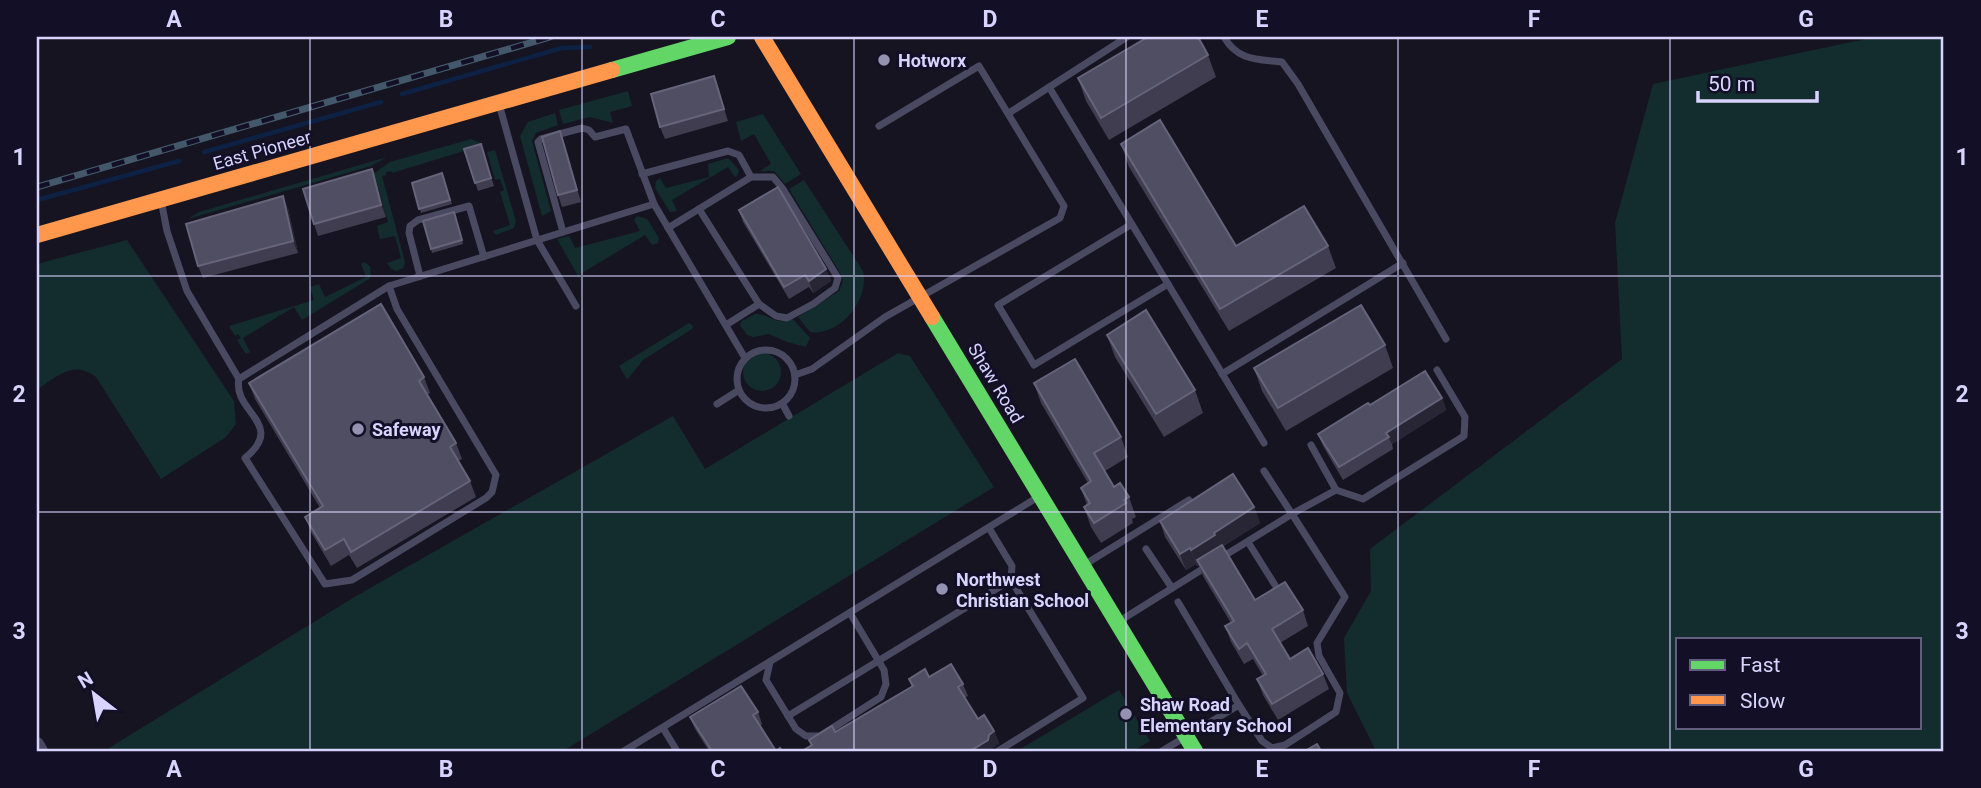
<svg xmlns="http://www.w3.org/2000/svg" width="1981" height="788" font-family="Roboto,sans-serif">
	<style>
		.green { fill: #132c2d; fill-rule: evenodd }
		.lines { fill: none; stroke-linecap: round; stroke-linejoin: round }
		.stream { stroke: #0d2144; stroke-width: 4.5 }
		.lane { stroke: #4a4962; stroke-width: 7 }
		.street { stroke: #4a4962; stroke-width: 14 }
		.fast { stroke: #63d668; stroke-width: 16 }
		.slow { stroke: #ff974d; stroke-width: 16 }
		.rail-casing { stroke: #43596b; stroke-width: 7 }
		.rail { stroke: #130f26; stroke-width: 4.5; stroke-dasharray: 13; stroke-linecap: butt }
		.wall { fill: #403d50 }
		.shaded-wall { fill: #282635 }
		.building { fill: #504e63; stroke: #66637b; stroke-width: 2 }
		.grid { fill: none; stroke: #d9d4ff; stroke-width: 2; stroke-opacity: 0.55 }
		.poi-dot { fill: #9591b1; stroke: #130f26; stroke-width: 2.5 }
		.labels { text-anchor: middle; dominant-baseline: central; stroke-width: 6; stroke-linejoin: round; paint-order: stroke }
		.poi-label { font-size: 18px; font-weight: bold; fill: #d9d4ff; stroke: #130f26; text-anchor: start }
		.street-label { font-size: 18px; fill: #d9d4ff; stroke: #130f26 }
		.neatline { fill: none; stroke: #d9d4ff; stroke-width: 2.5 }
		.grid-label { font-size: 23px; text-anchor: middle; font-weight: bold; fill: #d9d4ff }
	</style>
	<rect width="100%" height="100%" fill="#161421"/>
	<g class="green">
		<path d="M1875,37H1944V751H1376L1347,693L1344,638L1371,591L1370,549L1622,359L1615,223L1653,84ZM1678,639H1920V727H1678Z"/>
		<path d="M628,91L632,106L610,112L613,123L590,117L563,124L559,110Z"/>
		<path d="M555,113L558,125L536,133L532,141L551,211L542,216L520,136L528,122Z"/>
		<path d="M763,114L801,174L785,184L774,171H760L771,164L754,134L741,141L736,122Z"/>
		<path d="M471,139L483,144L479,149L464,151L392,173L391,171L386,172V175L382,176L405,262L403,268L397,271L391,269L387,263L401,258L395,236L380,239L377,226L388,222L376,181L304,192L376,172L390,162Z"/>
		<path d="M495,150L516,221L514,228L496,235L493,231L510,225L500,192L504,190L500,179L495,180L487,152Z"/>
		<path d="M387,157L371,166L188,219L199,212Z"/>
		<path d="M728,158L739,170L737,176L735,177L728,167L672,200L677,211L670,212L655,188L656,181L660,178L666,188L709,177L708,164Z"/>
		<path d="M804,180L863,271C870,299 840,337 810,332L798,317L839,291L843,281L839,271L789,189Z"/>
		<path d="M637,216L647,219L659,238L658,243L652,245L645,235L579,275L585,288L557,239L569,236L575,248L640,231L634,220Z"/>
		<path d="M127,240L234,401L236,424L226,437L161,479L96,377C72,359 58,377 37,389V264Z"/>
		<path d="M364,262L370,266L371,275L369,279L302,320L294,307L243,338L250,352L246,354L237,340L241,338L238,334L235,336L229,326L314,300L310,287L319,284L325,297L366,277L361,264Z"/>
		<path d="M755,314C771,314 774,326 793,319L810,338L806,347L787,342L769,334L753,337L747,335L740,325L742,321Z"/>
		<path d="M689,323L693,326L692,329L643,360L628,379L626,378L619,366Z"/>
		<path d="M898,353L910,356L994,487L563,751H104L356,596L673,416L705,469Z"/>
		<circle cx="762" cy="372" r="19"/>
		<path d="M1119,690L1150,741L1133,751H1017Z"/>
	</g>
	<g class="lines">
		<g class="stream">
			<path d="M402,94L562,48L590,47"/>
			<path d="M204,152L381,102"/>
			<path d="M37,200L179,161"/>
		</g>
		<g class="lane">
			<path d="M1224,37C1238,61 1257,59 1282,62L1298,84L1446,339"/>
			<path d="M1049,87L1168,284L1034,365L998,305L1132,224"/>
			<path d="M499,104L537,240L576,306"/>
			<path d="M1009,113L1127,37"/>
			<path d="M642,174L728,151L739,155L751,177L668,228"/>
			<path d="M751,177H773L783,189L838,278L835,288L813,304L787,318L776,316L759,304"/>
			<path d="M161,200L167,231L187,291L239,379L389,286L654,204"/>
			<path d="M699,209L759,304L726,325"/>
			<path d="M563,232L538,142L541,139L582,128L589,130L595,137L626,129L654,204L745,358"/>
			<path d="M420,276L409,233L410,226L418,220L469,206L484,257"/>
			<path d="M1168,284L1264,443"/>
			<circle cx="766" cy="379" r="29"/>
			<path d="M1222,374L1403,263"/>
			<path d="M795,375L812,369L885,317L1060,218L1064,206L979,66L879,126"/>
			<path d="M239,379C232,412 287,424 245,458L325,584L352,580L486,498L492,492L496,475L397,309L389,286"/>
			<path d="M782,403L789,416"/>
			<path d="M717,404L739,390"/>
			<path d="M1311,445L1336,490"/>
			<path d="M1264,471L1292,514L1336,490L1363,499L1464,436L1465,417L1437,370"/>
			<path d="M1248,542L1275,585"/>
			<path d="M1146,549L1172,588"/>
			<path d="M1084,565L1189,500"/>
			<path d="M1178,602L1239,705"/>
			<path d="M1118,622L1209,565"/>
			<path d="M770,662L766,680L796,729L806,736H820L881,697L886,684L884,670L850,613"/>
			<path d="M788,716L1011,580L1012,566L989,528"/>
			<path d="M663,728L677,751"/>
			<path d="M624,751L1038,497"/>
			<path d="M998,751L1083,698L1011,580"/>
			<path d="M1162,751L1239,705L1262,741L1272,748L1285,745L1336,712L1340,693L1319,656L1317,643L1345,597L1292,514L1219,559"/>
		</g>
		<path class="street" d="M37,744L41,751"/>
		<g class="fast">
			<path d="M612,70L728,37"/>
			<path d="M932,317L1195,751"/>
		</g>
		<g class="slow">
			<path d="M762,37L932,317"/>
			<path d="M37,235L612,70"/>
		</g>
		<g class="rail-casing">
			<path id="rail" d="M37,187L550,37"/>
		</g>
		<use href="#rail" class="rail"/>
	</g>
	<g class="wall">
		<path d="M1208,55L1216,77L1109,140L1086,101L1078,78Z"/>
		<path d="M714,76L728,121L665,139L660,127Z"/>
		<path d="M481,144L494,186L478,191L464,149Z"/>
		<path d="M564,144L581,202L562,207L558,195Z"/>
		<path d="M1121,144L1236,246H1328L1336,268L1229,331L1129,167Z"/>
		<path d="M372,169L386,217L318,236L314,224Z"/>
		<path d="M442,173L452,204L421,213L412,183Z"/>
		<path d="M288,208L298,253L203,278L198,266Z"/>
		<path d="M739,210L826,269L831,281L813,293L809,287L789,299L743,222Z"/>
		<path d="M454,212L463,244L432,253L423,221Z"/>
		<path d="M1107,335L1195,390L1203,413L1164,437L1115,357Z"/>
		<path d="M1385,345L1393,368L1286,431L1262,391L1254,368Z"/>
		<path d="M424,377L430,393L427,395L456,443L462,459L458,461L470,481L476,497L357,568L349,555L331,566L311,532L305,517L320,508L255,399L249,383Z"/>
		<path d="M1034,383L1121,437L1128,457L1105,471L1114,487L1129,497L1136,517L1132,519L1133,523L1101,543L1091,527L1084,507L1087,505L1081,488L1088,483L1041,403Z"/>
		<path d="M1442,398L1446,410L1392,444L1393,449L1343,480L1323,446L1318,434L1370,405Z"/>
		<path d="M1254,507L1260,523L1222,547L1255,600L1303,610L1308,626L1280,643L1290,659L1323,674L1329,689L1278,720L1263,695L1257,679L1263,676L1253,659L1244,664L1231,642L1225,626L1231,623L1203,576L1199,565L1197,566L1196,564L1186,570L1165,537L1160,521Z"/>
		<path d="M929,677L963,684L968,696L964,698L978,719L994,731L999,743L993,748L992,751H802L811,746L809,740L835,732L912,687L909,679Z"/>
		<path d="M758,712L762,724L760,726L776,751H782H709L695,729L690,717Z"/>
	</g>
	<g class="shaded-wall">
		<path d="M372,169L376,181L386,217L381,205Z"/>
		<path d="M283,196L288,208L298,253L293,241Z"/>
		<path d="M826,269L831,281L813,293L809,281Z"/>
		<path d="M1442,398L1446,410L1392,444L1386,433Z"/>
		<path d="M1254,507L1260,523L1220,548L1197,560L1199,565L1197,566L1191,550L1214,533Z"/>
		<path d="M1190,548L1196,564L1186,570L1180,554Z"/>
		<path d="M994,731L999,743L993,748L992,751H970Z"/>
	</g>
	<g class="building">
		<path d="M1148,37H1198L1208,55L1101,118L1078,78Z"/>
		<path d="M714,76L724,109L660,127L651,94Z"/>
		<path d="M1160,120L1236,246L1304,206L1328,246L1220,309L1121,144Z"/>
		<path d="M560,131L577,190L558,195L542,137Z"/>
		<path d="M481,144L491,178L475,183L464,149Z"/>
		<path d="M372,169L381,205L314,224L303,189Z"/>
		<path d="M442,173L450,200L419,209L412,183Z"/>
		<path d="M778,187L826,269L809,281L805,275L784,287L739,210Z"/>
		<path d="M283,196L293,241L198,266L186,224Z"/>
		<path d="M454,212L462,240L431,249L423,221Z"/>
		<path d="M381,304L424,377L419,381L456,443L450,447L470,481L351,552L344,539L325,550L305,517L323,506L249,383Z"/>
		<path d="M1361,305L1385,345L1278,408L1254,368Z"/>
		<path d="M1146,310L1195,390L1156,414L1107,335Z"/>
		<path d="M1075,359L1121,437L1094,453L1114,487L1120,483L1129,497L1124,500L1126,503L1094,523L1084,507L1090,503L1081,488L1091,481L1034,383Z"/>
		<path d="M1425,371L1442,398L1386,433L1389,437L1339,467L1318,434L1368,403L1370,405Z"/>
		<path d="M1233,474L1254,507L1214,533L1215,535L1191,550L1190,548L1180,554L1160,521Z"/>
		<path d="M1222,545L1255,600L1285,582L1303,610L1272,629L1290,659L1308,648L1323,674L1272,704L1257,679L1266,674L1247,643L1239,649L1225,626L1234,621L1197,560Z"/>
		<path d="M951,664L963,684L958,687L978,719L984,715L994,731L989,735L988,740L970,751H802L812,745L809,740L832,726L835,732L913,686L909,679L925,669L929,677Z"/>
		<path d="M741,686L758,712L753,715L776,751L780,748L782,751H712L690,717Z"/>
		<path d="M1317,744L1321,751H1305Z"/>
	</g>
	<path class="grid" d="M310,37V751M582,37V751M854,37V751M1126,37V751M1398,37V751M1670,37V751M37,276H1944M37,512H1944"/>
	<g class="poi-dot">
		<circle cx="884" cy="60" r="7"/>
		<circle cx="358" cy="429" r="7"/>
		<circle cx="942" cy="589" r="7"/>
		<circle cx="1126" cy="714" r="7"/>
	</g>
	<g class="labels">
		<g class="poi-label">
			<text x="898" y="60">Hotworx</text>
			<text x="372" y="429">Safeway</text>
			<text x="956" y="579">Northwest<tspan x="956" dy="21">Christian School</tspan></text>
			<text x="1140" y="704">Shaw Road<tspan x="1140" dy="21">Elementary School</tspan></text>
		</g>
		<g class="street-label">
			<text transform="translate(262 150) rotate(-16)">East Pioneer</text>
			<text transform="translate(996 383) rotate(59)">Shaw Road</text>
		</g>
	</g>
	<rect width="1981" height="788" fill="none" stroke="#130f26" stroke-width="77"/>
	<rect x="1676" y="638" width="245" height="91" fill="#130f26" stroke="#625e7d" stroke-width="2"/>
	<rect x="1690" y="660" width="35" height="10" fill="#63d668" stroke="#625e7d" stroke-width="2"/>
	<text x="1740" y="672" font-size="21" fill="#d9d4ff">Fast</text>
	<rect x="1690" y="695" width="35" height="10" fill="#ff974d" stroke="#625e7d" stroke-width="2"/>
	<text x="1740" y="708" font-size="21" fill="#d9d4ff">Slow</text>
	<g transform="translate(94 694) rotate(329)" stroke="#130f26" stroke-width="5" paint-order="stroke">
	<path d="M0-5L12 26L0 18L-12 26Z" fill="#d9d4ff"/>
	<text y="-10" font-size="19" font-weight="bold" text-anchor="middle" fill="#d9d4ff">N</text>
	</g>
	<path d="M1698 91v10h119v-10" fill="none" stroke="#d9d4ff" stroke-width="3.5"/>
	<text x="1708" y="91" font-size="21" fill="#d9d4ff" stroke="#130f26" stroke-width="5" paint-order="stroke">50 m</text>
	<rect x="38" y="38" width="1904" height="712" class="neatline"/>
	<g class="grid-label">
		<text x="174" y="27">A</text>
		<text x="446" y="27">B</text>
		<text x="718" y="27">C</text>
		<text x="990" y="27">D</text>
		<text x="1262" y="27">E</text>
		<text x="1534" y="27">F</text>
		<text x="1806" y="27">G</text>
		<text x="19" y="165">1</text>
		<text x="1962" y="165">1</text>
		<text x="19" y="402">2</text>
		<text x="1962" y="402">2</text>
		<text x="19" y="639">3</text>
		<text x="1962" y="639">3</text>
		<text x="174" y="777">A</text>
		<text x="446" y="777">B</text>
		<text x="718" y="777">C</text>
		<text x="990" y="777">D</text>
		<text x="1262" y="777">E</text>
		<text x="1534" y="777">F</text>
		<text x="1806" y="777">G</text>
	</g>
</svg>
